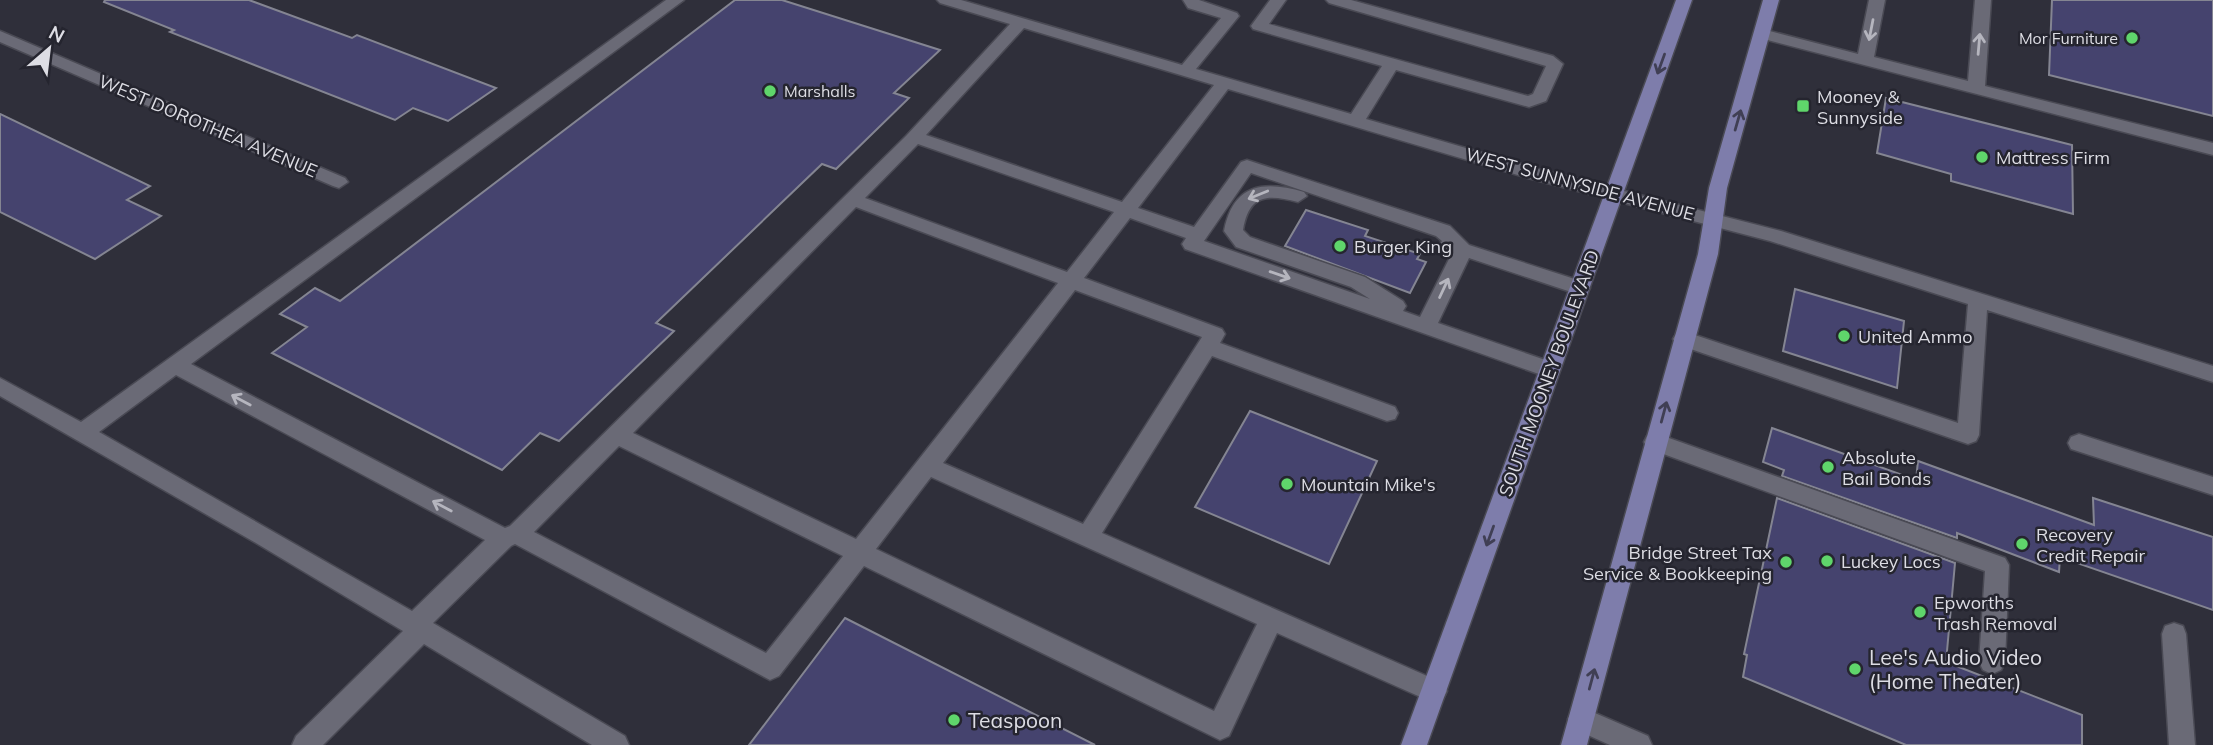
<svg xmlns="http://www.w3.org/2000/svg" width="2213" height="745" font-family="Mulish,sans-serif">
	<style>
		.building { fill: #45436e; stroke: #848592; stroke-width: 2 }
		.lines { fill: none; stroke-linecap: round; stroke-linejoin: round }
		.minor-casing { stroke: #4a4a54; stroke-width: 3 }
		.major-casing { stroke: #4a4a54; stroke-width: 3 }
		.minor { fill: #6a6a76; fill-rule: evenodd }
		.major { fill: #7e7dab; fill-rule: evenodd }
		.oneway { stroke: #b5b5be }
		.oneway2 { stroke: #403f54 }
		.poi-dot { fill: #5fd56b; stroke: #25252f; stroke-width: 2.5 }
		.labels { text-anchor: middle; dominant-baseline: central; stroke-width: 5; stroke-linejoin: round; paint-order: stroke }
		.far-poi-label { font-size: 16px; fill: #dddde4; stroke: #25252f; text-anchor: end }
		.poi-label { font-size: 18px; fill: #dddde4; stroke: #25252f; text-anchor: start }
		.street-label { font-size: 18px; fill: #dddde4; stroke: #25252f }
		.near-poi-label { font-size: 21px; fill: #dddde4; stroke: #25252f; text-anchor: start }
	</style>
	<rect width="100%" height="100%" fill="#2f2f3a"/>
	<g class="building">
		<path d="M105,0H249L352,38L357,35L496,88L448,121L413,108L395,120L170,32L174,30L104,2Z"/>
		<path d="M735,0H782L940,50L894,93L909,98L836,169L822,164L656,323L674,331L559,441L540,433L502,470L272,353L307,327L280,314L315,288L340,301Z"/>
		<path d="M2052,0H2213V116L2049,75Z"/>
		<path d="M1886,98L2072,145L2073,214L1951,181V174L1877,153Z"/>
		<path d="M0,114L150,186L127,200L161,216L95,259L0,212Z"/>
		<path d="M1306,210L1368,230L1365,236L1420,254L1417,259L1426,262L1410,293L1285,246Z"/>
		<path d="M1795,289L1904,321L1897,388L1783,351Z"/>
		<path d="M1250,411L1377,461L1329,564L1195,507Z"/>
		<path d="M1772,428L1916,480L1918,461L2094,525L2093,498L2213,537V610L2060,557L2059,572L1957,533V538L1782,476L1784,470L1763,462Z"/>
		<path d="M1777,498L1955,563L1946,662L2082,715V745H1906L1743,677L1747,655L1744,654Z"/>
		<path d="M845,618L1095,745H749Z"/>
	</g>
	<g class="lines">
		<g class="minor-casing">
			<g id="minor">
				<path d="M666,0H684L191,364L505,528L510,526L906,136L1010,24L940,3L937,0H961L1182,65L1221,18L1188,8L1183,0H1199L1237,13L1239,16L1196,69L1351,114L1382,66L1253,29L1251,26L1270,0H1286L1269,24L1528,96L1533,94L1546,66L1329,3L1326,0H1351L1553,56L1563,64L1546,101L1529,107L1396,70L1366,119L1538,169L1781,231L2213,366V382L1987,310L1979,435L1976,441L1968,444L1676,344L1673,339L1676,334L1683,331L1958,423L1968,304L1770,241L1528,178L1228,89L1138,208L1194,227L1241,162L1247,160L1450,226L1469,245L1587,283L1590,288L1587,293L1580,295L1469,258L1438,323L1557,364L1560,370L1557,376L1550,378L1185,249L1182,244L1186,238L1130,218L1084,278L1222,329L1225,334L1220,343L1395,407L1398,413L1395,419L1387,421L1212,356L1102,533L1443,683L1447,691L1443,699L1434,703L1425,699L1277,633L1229,736L1220,740L864,566L779,676L770,680L515,544L511,546L433,623L625,736L629,745H592L424,644L323,745H292L296,736L403,631L256,543L0,396V378L81,422ZM1024,28L1214,85L1122,202L926,135ZM918,144L1114,212L1067,272L865,198ZM1251,173L1436,236L1442,241L1439,245L1442,250L1452,253L1420,317L1403,311L1406,306L1403,301L1365,277L1250,237L1243,230C1249,194 1267,194 1298,202L1307,196L1304,192C1263,180 1233,184 1224,231L1236,247L1351,287L1370,299L1204,241ZM856,207L1058,283L856,539L633,433ZM1075,290L1202,337L1083,524L943,463ZM176,375L485,540L412,611L99,432ZM619,446L843,556L766,653L534,532ZM931,477L1257,624L1214,711L876,549Z"/>
				<path d="M1869,0H1885L1874,57L1968,81L1975,0H1991L1985,86L2213,143V155L1756,37L1754,34L1762,29L1858,54Z"/>
				<path d="M0,31L345,178L348,182L339,188L333,186L0,42Z"/>
				<path d="M1655,433L2005,558L2009,565L2005,662L2001,670L1992,674L1983,670L1979,662L1985,571L1647,448L1644,442L1647,436Z"/>
				<path d="M2079,434L2213,477V495L2071,449L2068,443L2071,437Z"/>
				<path d="M2174,623L2183,626L2186,634L2195,745H2169L2162,634L2165,626Z"/>
				<path d="M1581,707L1648,736L1652,745H1610L1572,728L1568,719L1572,710Z"/>
			</g>
		</g>
		<g class="major-casing">
			<g id="major">
				<path d="M1676,0H1692L1427,745H1401Z"/>
				<path d="M1763,0H1779L1727,188L1718,254L1587,745H1561L1698,254L1709,188Z"/>
			</g>
		</g>
		<use href="#minor" class="minor"/>
		<use href="#major" class="major"/>
	</g>
	<defs><path id="oneway-shaft" d="M-6 0H5M1.5-3L5.5 0L1.5 3" fill="none" stroke-width="1.6" stroke-linecap="round" stroke-linejoin="round" transform="scale(1.75)"/></defs>
	<g class="oneway">
		<use href="#oneway-shaft" transform="translate(1871 30) rotate(101)"/>
		<use href="#oneway-shaft" transform="translate(1979 44) rotate(-85)"/>
		<use href="#oneway-shaft" transform="translate(1258 195) rotate(158)"/>
		<use href="#oneway-shaft" transform="translate(1280 275) rotate(19)"/>
		<use href="#oneway-shaft" transform="translate(1444 288) rotate(-65)"/>
		<use href="#oneway-shaft" transform="translate(241 400) rotate(-152)"/>
		<use href="#oneway-shaft" transform="translate(442 506) rotate(-152)"/>
	</g>
	<g class="oneway2">
		<use href="#oneway-shaft" transform="translate(1661 64) rotate(110)"/>
		<use href="#oneway-shaft" transform="translate(1738 120) rotate(-74)"/>
		<use href="#oneway-shaft" transform="translate(1664 412) rotate(-75)"/>
		<use href="#oneway-shaft" transform="translate(1490 536) rotate(110)"/>
		<use href="#oneway-shaft" transform="translate(1592 679) rotate(-75)"/>
	</g>
	<g class="poi-dot">
		<circle cx="2132" cy="38" r="7"/>
		<circle cx="770" cy="91" r="7"/>
		<rect x="1796" y="99" width="14" height="14" rx="3.5"/>
		<circle cx="1982" cy="157" r="7"/>
		<circle cx="1340" cy="246" r="7"/>
		<circle cx="1844" cy="336" r="7"/>
		<circle cx="1828" cy="467" r="7"/>
		<circle cx="1287" cy="484" r="7"/>
		<circle cx="2022" cy="544" r="7"/>
		<circle cx="1827" cy="561" r="7"/>
		<circle cx="1786" cy="562" r="7"/>
		<circle cx="1920" cy="612" r="7"/>
		<circle cx="1855" cy="669" r="7"/>
		<circle cx="954" cy="720" r="7"/>
	</g>
	<g class="labels">
		<g class="far-poi-label">
			<text x="2118" y="38">Mor Furniture</text>
			<text x="784" y="91" text-anchor="start">Marshalls</text>
		</g>
		<g class="poi-label">
			<text x="1817" y="96">Mooney &amp;<tspan x="1817" dy="21">Sunnyside</tspan></text>
			<text x="1996" y="157">Mattress Firm</text>
			<text x="1354" y="246">Burger King</text>
			<text x="1858" y="336">United Ammo</text>
			<text x="1842" y="457">Absolute<tspan x="1842" dy="21">Bail Bonds</tspan></text>
			<text x="1301" y="484">Mountain Mike's</text>
			<text x="2036" y="534">Recovery<tspan x="2036" dy="21">Credit Repair</tspan></text>
			<text x="1772" y="552" text-anchor="end">Bridge Street Tax<tspan x="1772" dy="21">Service &amp; Bookkeeping</tspan></text>
			<text x="1841" y="561">Luckey Locs</text>
			<text x="1934" y="602">Epworths<tspan x="1934" dy="21">Trash Removal</tspan></text>
		</g>
		<g class="street-label">
			<text transform="translate(208 126) rotate(23)">WEST DOROTHEA AVENUE</text>
			<text transform="translate(1580 184) rotate(15)">WEST SUNNYSIDE AVENUE</text>
			<text transform="translate(1549 373) rotate(-70)">SOUTH MOONEY BOULEVARD</text>
		</g>
		<g class="near-poi-label">
			<text x="1869" y="657">Lee's Audio Video<tspan x="1869" dy="24">(Home Theater)</tspan></text>
			<text x="968" y="720">Teaspoon</text>
		</g>
	</g>
	<g transform="translate(49 49) rotate(28)" stroke="#25252f" stroke-width="5" paint-order="stroke">
	<path d="M0-5L12 26L0 18L-12 26Z" fill="#dddde4"/>
	<text y="-10" font-size="19" font-weight="bold" text-anchor="middle" fill="#dddde4">N</text>
	</g>
</svg>
